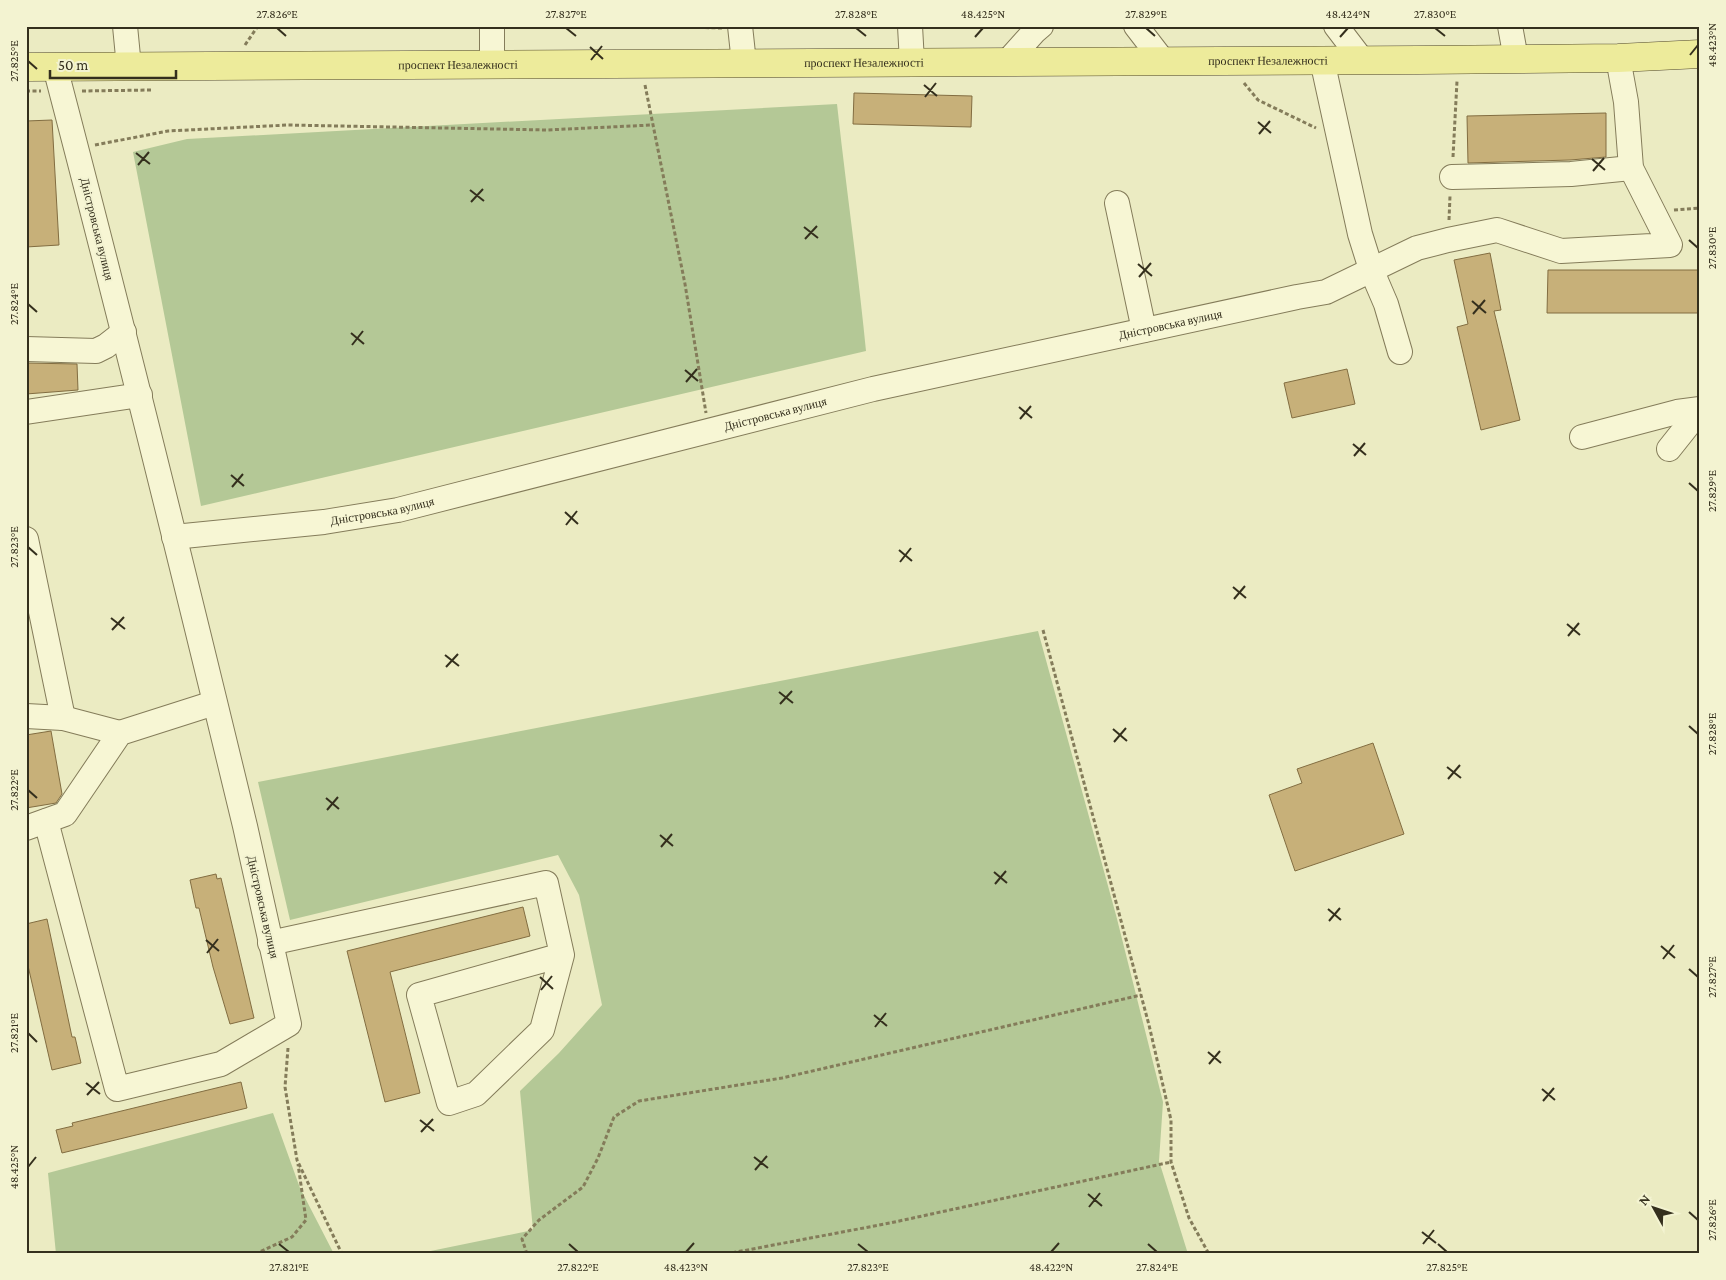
<svg xmlns="http://www.w3.org/2000/svg" width="1726" height="1280" font-family="'Crimson Pro',serif">
	<style>
		.green { fill: #b4c896 }
		.building { fill: #c7b079; stroke: #826d41 }
		.lines { fill: none; stroke-linecap: round; stroke-linejoin: round }
		.minor-casing { stroke: #847c5a; stroke-width: 26 }
		.major-casing { stroke: #52492e; stroke-width: 29 }
		.path { stroke: #847c5a; stroke-width: 3; stroke-dasharray: 4 2.5; stroke-linecap: butt }
		.minor { stroke: #f7f6d4; stroke-width: 24 }
		.major { stroke: #edeb9b; stroke-width: 28 }
		.ticks { fill: none; stroke: #342f1d; stroke-width: 2 }
		.labels { text-anchor: middle; dominant-baseline: central; stroke-width: 4; stroke-linejoin: round; paint-order: stroke }
		.street-label { font-size: 12px; fill: #342f1d; stroke: #f3f3d1 }
		.neatline { fill: none; stroke: #342f1d; stroke-width: 2 }
		.ticks-label { font-size: 12px; text-anchor: middle; fill: #342f1d }
	</style>
	<rect width="100%" height="100%" fill="#ebebc2"/>
	<g class="green">
		<path d="M837,104C846,187 858,269 866,351L201,506L133,152L187,139Z"/>
		<path d="M1038,631L1116,915L1163,1102L1159,1161L1188,1254H416L533,1230L520,1091L559,1053L602,1005L579,895L558,855L290,920L258,782Z"/>
		<path d="M273,1113L300,1188L334,1254H56L48,1173Z"/>
	</g>
	<g class="building">
		<path d="M854,93L972,96L971,127L853,124Z"/>
		<path d="M1606,113V157L1570,160L1468,163L1467,116Z"/>
		<path d="M52,120L59,245L26,247V121Z"/>
		<path d="M1490,253L1501,310L1494,311L1520,420L1481,430L1457,327L1468,324L1454,260Z"/>
		<path d="M1548,270H1698V313H1547Z"/>
		<path d="M26,363L77,364L78,390L26,394Z"/>
		<path d="M1347,369L1355,404L1292,418L1284,383Z"/>
		<path d="M51,731L62,794L56,803L26,808V735Z"/>
		<path d="M1373,743L1404,834L1295,871L1269,795L1302,783L1297,769Z"/>
		<path d="M216,874L217,879L221,878L254,1018L230,1024L213,967L199,908H196L190,880Z"/>
		<path d="M523,907L530,936L390,972L420,1093L385,1102L347,951Z"/>
		<path d="M47,919L72,1037H75L81,1063L52,1070L26,957V924Z"/>
		<path d="M241,1082L247,1108L62,1153L56,1130L73,1126L72,1123Z"/>
	</g>
	<g class="lines">
		<g class="minor-casing">
			<g id="minor">
				<path d="M125,26L129,67"/>
				<path d="M740,26L744,63"/>
				<path d="M910,26L912,62"/>
				<path d="M1136,26L1163,61"/>
				<path d="M1336,26L1362,60"/>
				<path d="M1510,26L1516,59"/>
				<path d="M1322,60L1360,234L1371,269L1386,304L1400,352"/>
				<path d="M1007,62L1034,32L1041,26"/>
				<path d="M492,65V26"/>
				<path d="M1452,177L1571,174L1631,168"/>
				<path d="M1117,203L1144,330"/>
				<path d="M26,349L96,351L106,346L124,332"/>
				<path d="M26,412L140,395"/>
				<path d="M1582,437L1677,412L1700,409"/>
				<path d="M1669,449L1700,410"/>
				<path id="s1" d="M174,537L324,522L398,510L873,389L1297,297L1326,292L1417,248L1448,240L1497,230L1561,251L1670,245L1631,168L1626,102L1618,58"/>
				<path d="M26,539L63,718"/>
				<path d="M26,716L63,718L120,733"/>
				<path d="M46,821L117,1089L221,1064L289,1024C274,958 260,892 245,826C184,573 121,319 55,67"/>
				<path d="M26,828L65,814L120,733L214,703"/>
				<path d="M270,943L546,883L562,955L542,1030L476,1094L449,1103L419,995L562,955"/>
			</g>
		</g>
		<g class="major-casing">
			<g id="major">
				<path id="s2" d="M26,67L1420,60L1618,58L1700,54"/>
			</g>
		</g>
		<g class="path">
			<path d="M640,26L722,28"/>
			<path d="M245,45L258,26"/>
			<path d="M1244,83L1258,100L1316,128"/>
			<path d="M645,85L685,284L706,413"/>
			<path d="M26,91H41"/>
			<path d="M82,91L151,90"/>
			<path d="M95,145L168,131L288,125L546,130L652,125"/>
			<path d="M1453,157L1457,81"/>
			<path d="M1674,210L1700,208"/>
			<path d="M1449,220L1450,196"/>
			<path d="M1043,630L1149,1025L1171,1120V1162L1189,1218L1209,1254"/>
			<path d="M288,1048L285,1087L297,1160L342,1254"/>
			<path d="M255,1254L292,1237L306,1220L298,1164"/>
			<path d="M527,1254L522,1239L539,1220L583,1187L598,1158L614,1117L639,1101L782,1078L1141,995"/>
			<path d="M726,1254L890,1223L1171,1162"/>
		</g>
		<use href="#minor" class="minor"/>
		<use href="#major" class="major"/>
	</g>
	<path class="ticks" d="M277,28L286,36M566,28L576,36M856,28L866,36M1146,28L1155,36M1435,28L1445,36M975,37L983,28M1340,37L1348,28M590,47L603,59M1690,55L1698,45M591,60L602,46M28,61L37,69M924,85L937,96M925,97L936,83M1258,122L1271,133M1259,134L1270,121M136,153L150,164M1592,159L1605,170M138,165L149,152M1593,171L1604,158M470,190L484,201M471,202L483,189M804,227L818,238M805,239L817,226M1689,240L1698,248M1138,264L1152,276M1139,277L1151,263M1472,301L1486,313M28,304L37,312M1473,314L1485,300M351,333L364,344M352,345L363,331M685,370L698,381M686,382L697,369M1019,407L1032,418M1020,419L1031,406M1353,444L1366,455M1354,456L1365,443M231,475L244,486M1689,483L1698,491M232,487L243,474M565,512L578,524M566,525L577,511M28,547L37,555M899,550L912,561M900,562L911,548M1233,587L1246,598M1234,599L1245,586M111,618L125,629M1567,624L1580,635M112,630L124,617M1568,636L1579,623M445,655L459,666M446,667L458,654M779,692L793,703M780,704L792,691M1689,726L1698,734M1113,729L1127,741M1114,742L1126,728M1447,767L1461,778M1448,779L1460,765M28,790L37,798M326,798L339,809M327,810L338,797M660,835L673,846M661,847L672,834M994,872L1007,883M995,884L1006,871M1328,909L1341,920M1329,921L1340,908M206,940L219,951M1661,946L1675,958M207,953L218,939M1663,959L1674,945M1689,969L1698,977M540,977L553,989M541,990L552,976M874,1015L887,1026M875,1027L886,1013M28,1033L37,1042M1208,1052L1221,1063M1209,1064L1220,1051M86,1083L100,1094M1542,1089L1555,1100M87,1095L99,1082M1543,1101L1554,1088M420,1120L434,1131M421,1132L433,1119M754,1157L768,1168M28,1167L36,1157M755,1170L767,1156M1088,1194L1102,1206M1089,1207L1100,1193M1689,1212L1698,1220M1422,1232L1436,1243M279,1244L289,1252M569,1244L578,1252M858,1244L868,1252M1148,1244L1157,1252M1423,1244L1434,1230M1438,1244L1447,1252M686,1252L694,1243M1051,1252L1059,1243"/>
	<g class="labels">
		<g class="street-label">
			<text stroke="none"><textPath href="#s2" startOffset="1242">проспект Незалежності</textPath></text>
			<text stroke="none"><textPath href="#s2" startOffset="838">проспект Незалежності</textPath></text>
			<text stroke="none"><textPath href="#s2" startOffset="432">проспект Незалежності</textPath></text>
			<text transform="translate(97 229) rotate(76)">Дністровська вулиця</text>
			<text stroke="none"><textPath href="#s1" startOffset="1020">Дністровська вулиця</textPath></text>
			<text stroke="none"><textPath href="#s1" startOffset="615">Дністровська вулиця</textPath></text>
			<text stroke="none"><textPath href="#s1" startOffset="210">Дністровська вулиця</textPath></text>
			<text transform="translate(263 907) rotate(77)">Дністровська вулиця</text>
		</g>
	</g>
	<rect width="1726" height="1280" fill="none" stroke="#f3f3d1" stroke-width="55"/>
	<g transform="translate(1654 1208) rotate(310)" stroke="#f3f3d1" stroke-width="4" paint-order="stroke">
	<path d="M0-4L9 19L0 12L-9 19Z" fill="#342f1d"/>
	<text y="-8" font-size="14" font-weight="bold" text-anchor="middle" fill="#342f1d">N</text>
	</g>
	<path d="M50 70v8h126v-8" fill="none" stroke="#342f1d" stroke-width="2.5"/>
	<text x="58" y="70" font-size="15" fill="#342f1d" stroke="#f3f3d1" stroke-width="4" paint-order="stroke">50 m</text>
	<rect x="28" y="28" width="1670" height="1224" class="neatline"/>
	<g class="ticks-label">
		<text x="277" y="18">27.826°E</text>
		<text x="566" y="18">27.827°E</text>
		<text x="856" y="18">27.828°E</text>
		<text x="983" y="18">48.425°N</text>
		<text x="1146" y="18">27.829°E</text>
		<text x="1348" y="18">48.424°N</text>
		<text x="1435" y="18">27.830°E</text>
		<text transform="translate(1712 45) rotate(-90)" y="4">48.423°N</text>
		<text transform="translate(14 61) rotate(-90)" y="4">27.825°E</text>
		<text transform="translate(1712 248) rotate(-90)" y="4">27.830°E</text>
		<text transform="translate(14 304) rotate(-90)" y="4">27.824°E</text>
		<text transform="translate(1712 491) rotate(-90)" y="4">27.829°E</text>
		<text transform="translate(14 547) rotate(-90)" y="4">27.823°E</text>
		<text transform="translate(1712 734) rotate(-90)" y="4">27.828°E</text>
		<text transform="translate(14 790) rotate(-90)" y="4">27.822°E</text>
		<text transform="translate(1712 977) rotate(-90)" y="4">27.827°E</text>
		<text transform="translate(14 1033) rotate(-90)" y="4">27.821°E</text>
		<text transform="translate(14 1167) rotate(-90)" y="4">48.425°N</text>
		<text transform="translate(1712 1220) rotate(-90)" y="4">27.826°E</text>
		<text x="289" y="1271">27.821°E</text>
		<text x="578" y="1271">27.822°E</text>
		<text x="686" y="1271">48.423°N</text>
		<text x="868" y="1271">27.823°E</text>
		<text x="1051" y="1271">48.422°N</text>
		<text x="1157" y="1271">27.824°E</text>
		<text x="1447" y="1271">27.825°E</text>
	</g>
</svg>
